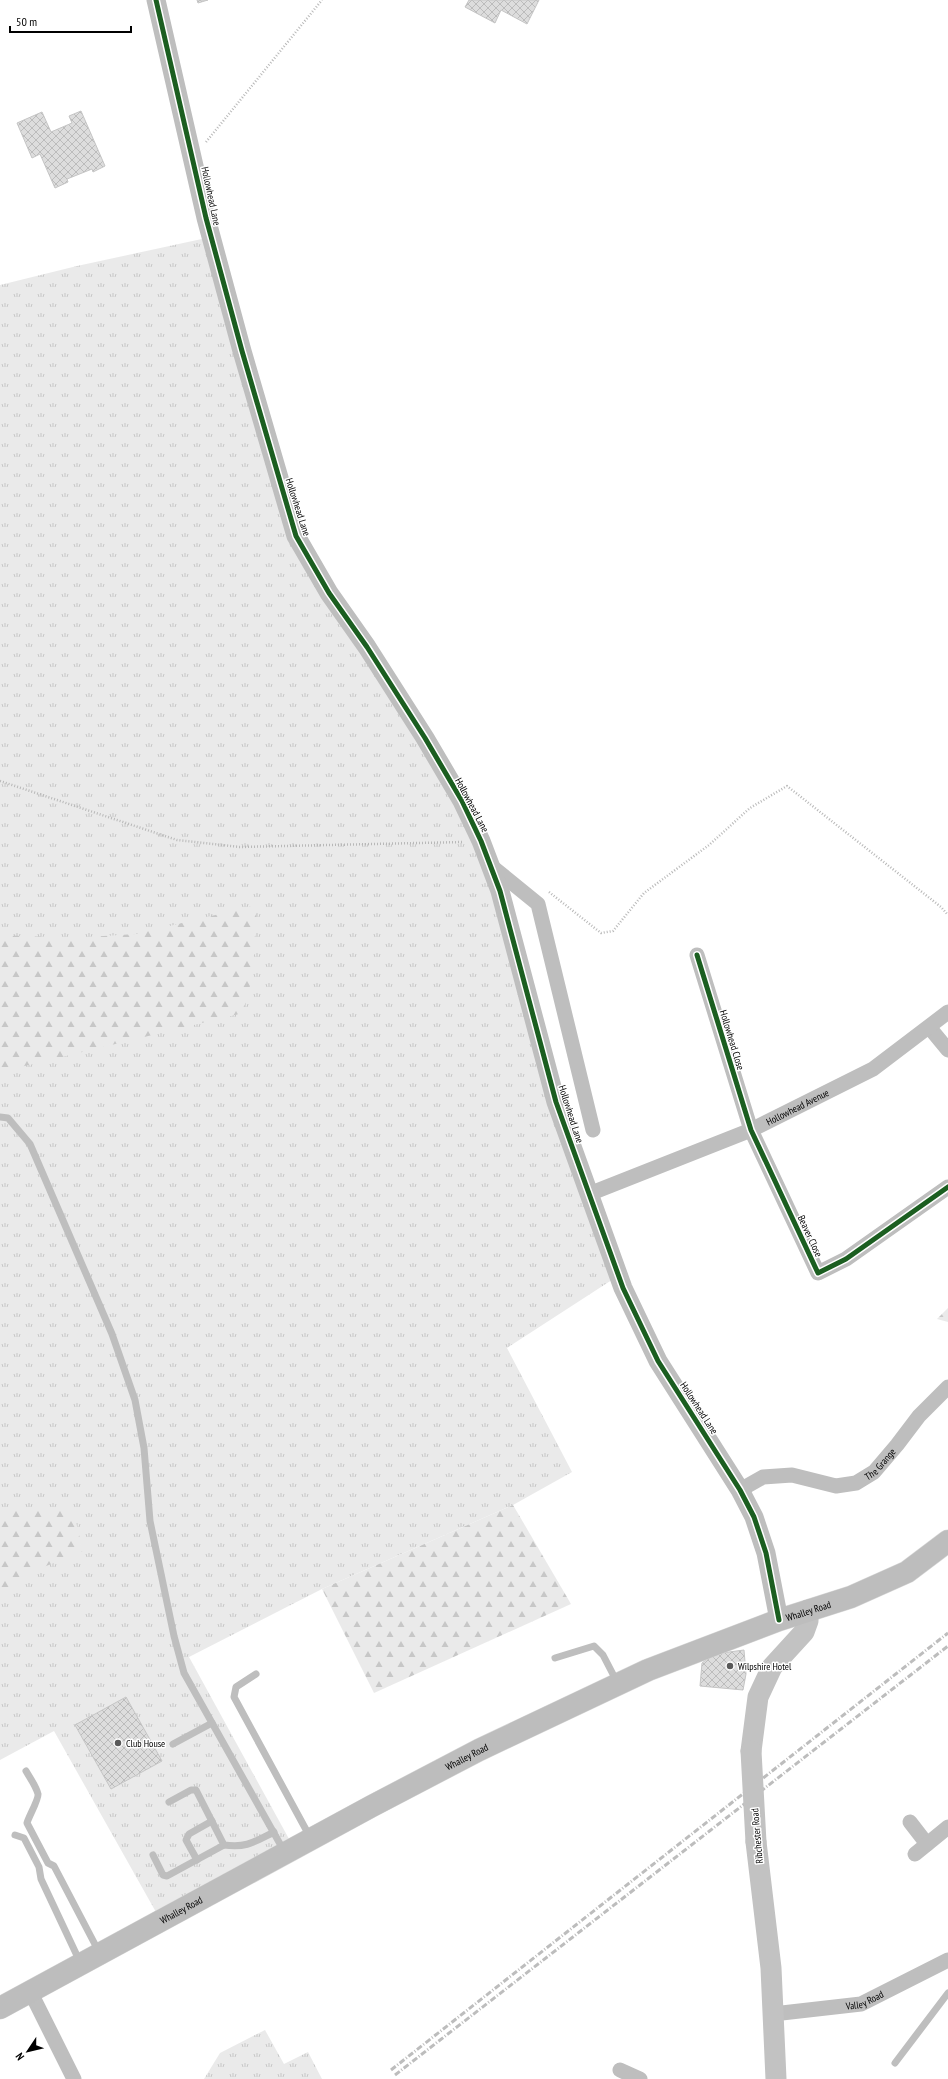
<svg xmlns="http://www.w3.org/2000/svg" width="948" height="2079" font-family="'PT Sans Narrow',sans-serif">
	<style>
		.grass { fill: url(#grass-tufts) }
		.forest { fill: url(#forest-firs) }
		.building { fill: url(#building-cross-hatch); stroke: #c5c5c5 }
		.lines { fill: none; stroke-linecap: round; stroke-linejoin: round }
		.trunk-casing { stroke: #dbdbdb; stroke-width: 23 }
		.path { stroke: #b8b8b8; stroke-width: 2.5; stroke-dasharray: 1 2; stroke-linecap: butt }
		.service { stroke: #bebebe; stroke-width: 7 }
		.minor { stroke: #bebebe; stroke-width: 15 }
		.tertiary { stroke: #bebebe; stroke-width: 19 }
		.secondary { stroke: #c2c2c2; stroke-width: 21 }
		.trunk { stroke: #bdbdbd; stroke-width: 22 }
		.rail { stroke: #bdbdbd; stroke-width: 3; stroke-dasharray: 6 2 1 2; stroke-linecap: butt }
		.secondary-bridge { stroke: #c2c2c2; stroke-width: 21 }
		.cycleway-casing { stroke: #fff; stroke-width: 8 }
		.cycleway { stroke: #1b5e20; stroke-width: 5 }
		.poi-dot { fill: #595959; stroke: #fff; stroke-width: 1.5 }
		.labels { text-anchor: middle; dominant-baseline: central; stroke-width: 3; stroke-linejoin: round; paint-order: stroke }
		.street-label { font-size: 10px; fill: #000; stroke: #fff }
		.poi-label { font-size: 10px; fill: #000; stroke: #fff; text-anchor: start }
	</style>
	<defs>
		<pattern id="grass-tufts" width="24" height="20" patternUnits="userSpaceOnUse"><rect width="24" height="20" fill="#eaeaea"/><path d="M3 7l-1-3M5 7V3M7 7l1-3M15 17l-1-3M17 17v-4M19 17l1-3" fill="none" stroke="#c7c7c7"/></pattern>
		<pattern id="forest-firs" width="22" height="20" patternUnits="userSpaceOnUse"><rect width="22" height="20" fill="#eaeaea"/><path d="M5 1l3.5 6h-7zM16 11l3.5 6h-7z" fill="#c7c7c7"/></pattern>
		<pattern id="building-cross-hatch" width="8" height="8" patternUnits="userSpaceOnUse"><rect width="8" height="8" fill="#ddd"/><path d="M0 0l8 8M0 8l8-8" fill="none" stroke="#bcbcbc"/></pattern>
	</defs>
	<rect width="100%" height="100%" fill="#fff"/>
	<g class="grass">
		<path d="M211,237L296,536L462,801L618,1276L507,1348L572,1472L513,1505L322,1589L189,1657L294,1848L161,1921L54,1731L0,1760V285L77,266Z"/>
		<path d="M265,2030L284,2064L308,2052L322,2079H204L220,2053Z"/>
	</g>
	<g class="forest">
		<path d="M257,905L253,974L243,1013L0,1072V935L71,938L136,934Z"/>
		<path d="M948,1308V1322L937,1319Z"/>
		<path d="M513,1505L571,1604L374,1693L322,1589Z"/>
		<path d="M0,1508L73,1510L83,1551L34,1571L0,1599Z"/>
	</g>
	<g class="building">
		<path d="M197,0H208L198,3Z"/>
		<path d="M469,0H539L527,24L501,10L495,23L465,7Z"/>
		<path d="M81,111L105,166L93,172L92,169L67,179L68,182L55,188L40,154L32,158L17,123L42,112L51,132L72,123L69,116Z"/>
		<path d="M744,1650L746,1674L743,1690L700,1686L702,1663L714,1654Z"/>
		<path d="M126,1697L162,1761L111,1789L75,1725Z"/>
	</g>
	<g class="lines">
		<g class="trunk-casing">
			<g id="trunk">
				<path id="s4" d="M0,2008L372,1806L479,1750L648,1670L779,1620L851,1597L907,1572L948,1541"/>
			</g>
		</g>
		<g class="path">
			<path d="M206,142L322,0"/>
			<path d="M0,781L177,840L240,847L463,842"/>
			<path d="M549,892L601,933L613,931L644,893L709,845L750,808L787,786L941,907L948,915"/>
		</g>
		<g class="service">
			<path d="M0,1117L8,1118L30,1144L112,1334L135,1400L144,1448L150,1521L174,1636L184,1673L284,1851"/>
			<path d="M555,1658L594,1646L603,1655L617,1682"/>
			<path d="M256,1674L236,1687L234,1697L310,1837"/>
			<path d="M173,1744L212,1723"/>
			<path d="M26,1771C30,1778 36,1786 38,1794C39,1799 29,1816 27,1823L48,1863L54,1866L99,1952"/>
			<path d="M169,1802L191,1790H196L224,1845C247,1848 254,1842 274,1832"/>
			<path d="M15,1835L24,1838L39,1867L41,1879L80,1962"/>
			<path d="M153,1855L163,1875L167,1876L224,1845"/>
			<path d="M197,1860L186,1840L189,1834L212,1821"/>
			<path d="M895,2063L948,1993"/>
		</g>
		<g class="minor">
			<path d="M490,865L538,904L593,1130"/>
			<path d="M697,955L751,1130L818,1273L846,1259L948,1187"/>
			<path d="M929,1027L948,1050"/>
			<path id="s1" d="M589,1194L751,1130L873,1069L948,1012"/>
			<path id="s2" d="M740,1490L763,1477L792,1475L836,1486L856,1483L874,1472L897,1445L919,1416L948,1387"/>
			<path d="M910,1822L927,1844"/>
			<path d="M915,1854L948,1827"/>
			<path d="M30,1991L74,2079"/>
			<path id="s3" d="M773,2014L861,2004L948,1960"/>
			<path d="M620,2070L640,2079"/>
		</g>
		<path class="tertiary" d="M156,0L206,218L242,351L296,536L329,593L367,647L425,738L462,801L481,841L500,891L556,1102L623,1288L658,1361L740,1490L754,1517L766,1553L779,1620"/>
		<g class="secondary">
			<path d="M751,1751L758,1697L772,1667L804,1632L808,1621V1610"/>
			<path d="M756,1842L771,1968L776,2079"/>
		</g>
		<use href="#trunk" class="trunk"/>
		<g class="rail">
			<path d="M391,2070L948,1633"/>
			<path d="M395,2075L948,1646"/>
		</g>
		<path class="secondary-bridge" d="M751,1751L756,1842"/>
		<g class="cycleway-casing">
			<g id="cycleway">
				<path d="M156,0L206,218L242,351L296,536L329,593L367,647L425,738L462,801L481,841L500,891L556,1102L623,1288L658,1361L740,1490L754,1517L766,1553L779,1620"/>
				<path d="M697,955L751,1130L818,1273L846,1259L948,1187"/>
			</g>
		</g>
		<use href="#cycleway" class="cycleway"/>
	</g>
	<g class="poi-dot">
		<circle cx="730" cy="1666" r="4"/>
		<circle cx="118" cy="1743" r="4"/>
	</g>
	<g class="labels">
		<g class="street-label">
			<text transform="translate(211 196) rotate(78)">Hollowhead Lane</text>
			<text transform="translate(298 507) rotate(72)">Hollowhead Lane</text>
			<text transform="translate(472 805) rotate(62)">Hollowhead Lane</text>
			<text transform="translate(732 1040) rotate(73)">Hollowhead Close</text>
			<text stroke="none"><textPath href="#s1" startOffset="226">Hollowhead Avenue</textPath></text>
			<text transform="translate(571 1114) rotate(72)">Hollowhead Lane</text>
			<text transform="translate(810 1236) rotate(65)">Beaver Close</text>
			<text transform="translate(699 1408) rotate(57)">Hollowhead Lane</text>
			<text stroke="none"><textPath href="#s2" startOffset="152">The Grange</textPath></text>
			<text stroke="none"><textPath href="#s4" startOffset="902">Whalley Road</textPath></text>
			<text stroke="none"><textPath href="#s4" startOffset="530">Whalley Road</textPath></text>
			<text transform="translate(757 1836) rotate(-95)">Ribchester Road</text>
			<text stroke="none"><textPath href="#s4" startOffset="206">Whalley Road</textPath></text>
			<text stroke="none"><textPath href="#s3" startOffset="93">Valley Road</textPath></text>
		</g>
		<g class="poi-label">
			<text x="738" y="1666">Wilpshire Hotel</text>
			<text x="126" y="1743">Club House</text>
		</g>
	</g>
	<g transform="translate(28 2051) rotate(235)" stroke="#ffffff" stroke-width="3" paint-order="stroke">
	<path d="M0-3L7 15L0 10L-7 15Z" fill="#000000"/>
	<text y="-6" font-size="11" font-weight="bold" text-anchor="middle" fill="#000000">N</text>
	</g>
	<path d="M10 26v6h121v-6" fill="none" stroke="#000000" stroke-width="2"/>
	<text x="16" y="26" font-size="12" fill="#000000" stroke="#ffffff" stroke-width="3" paint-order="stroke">50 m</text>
</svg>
